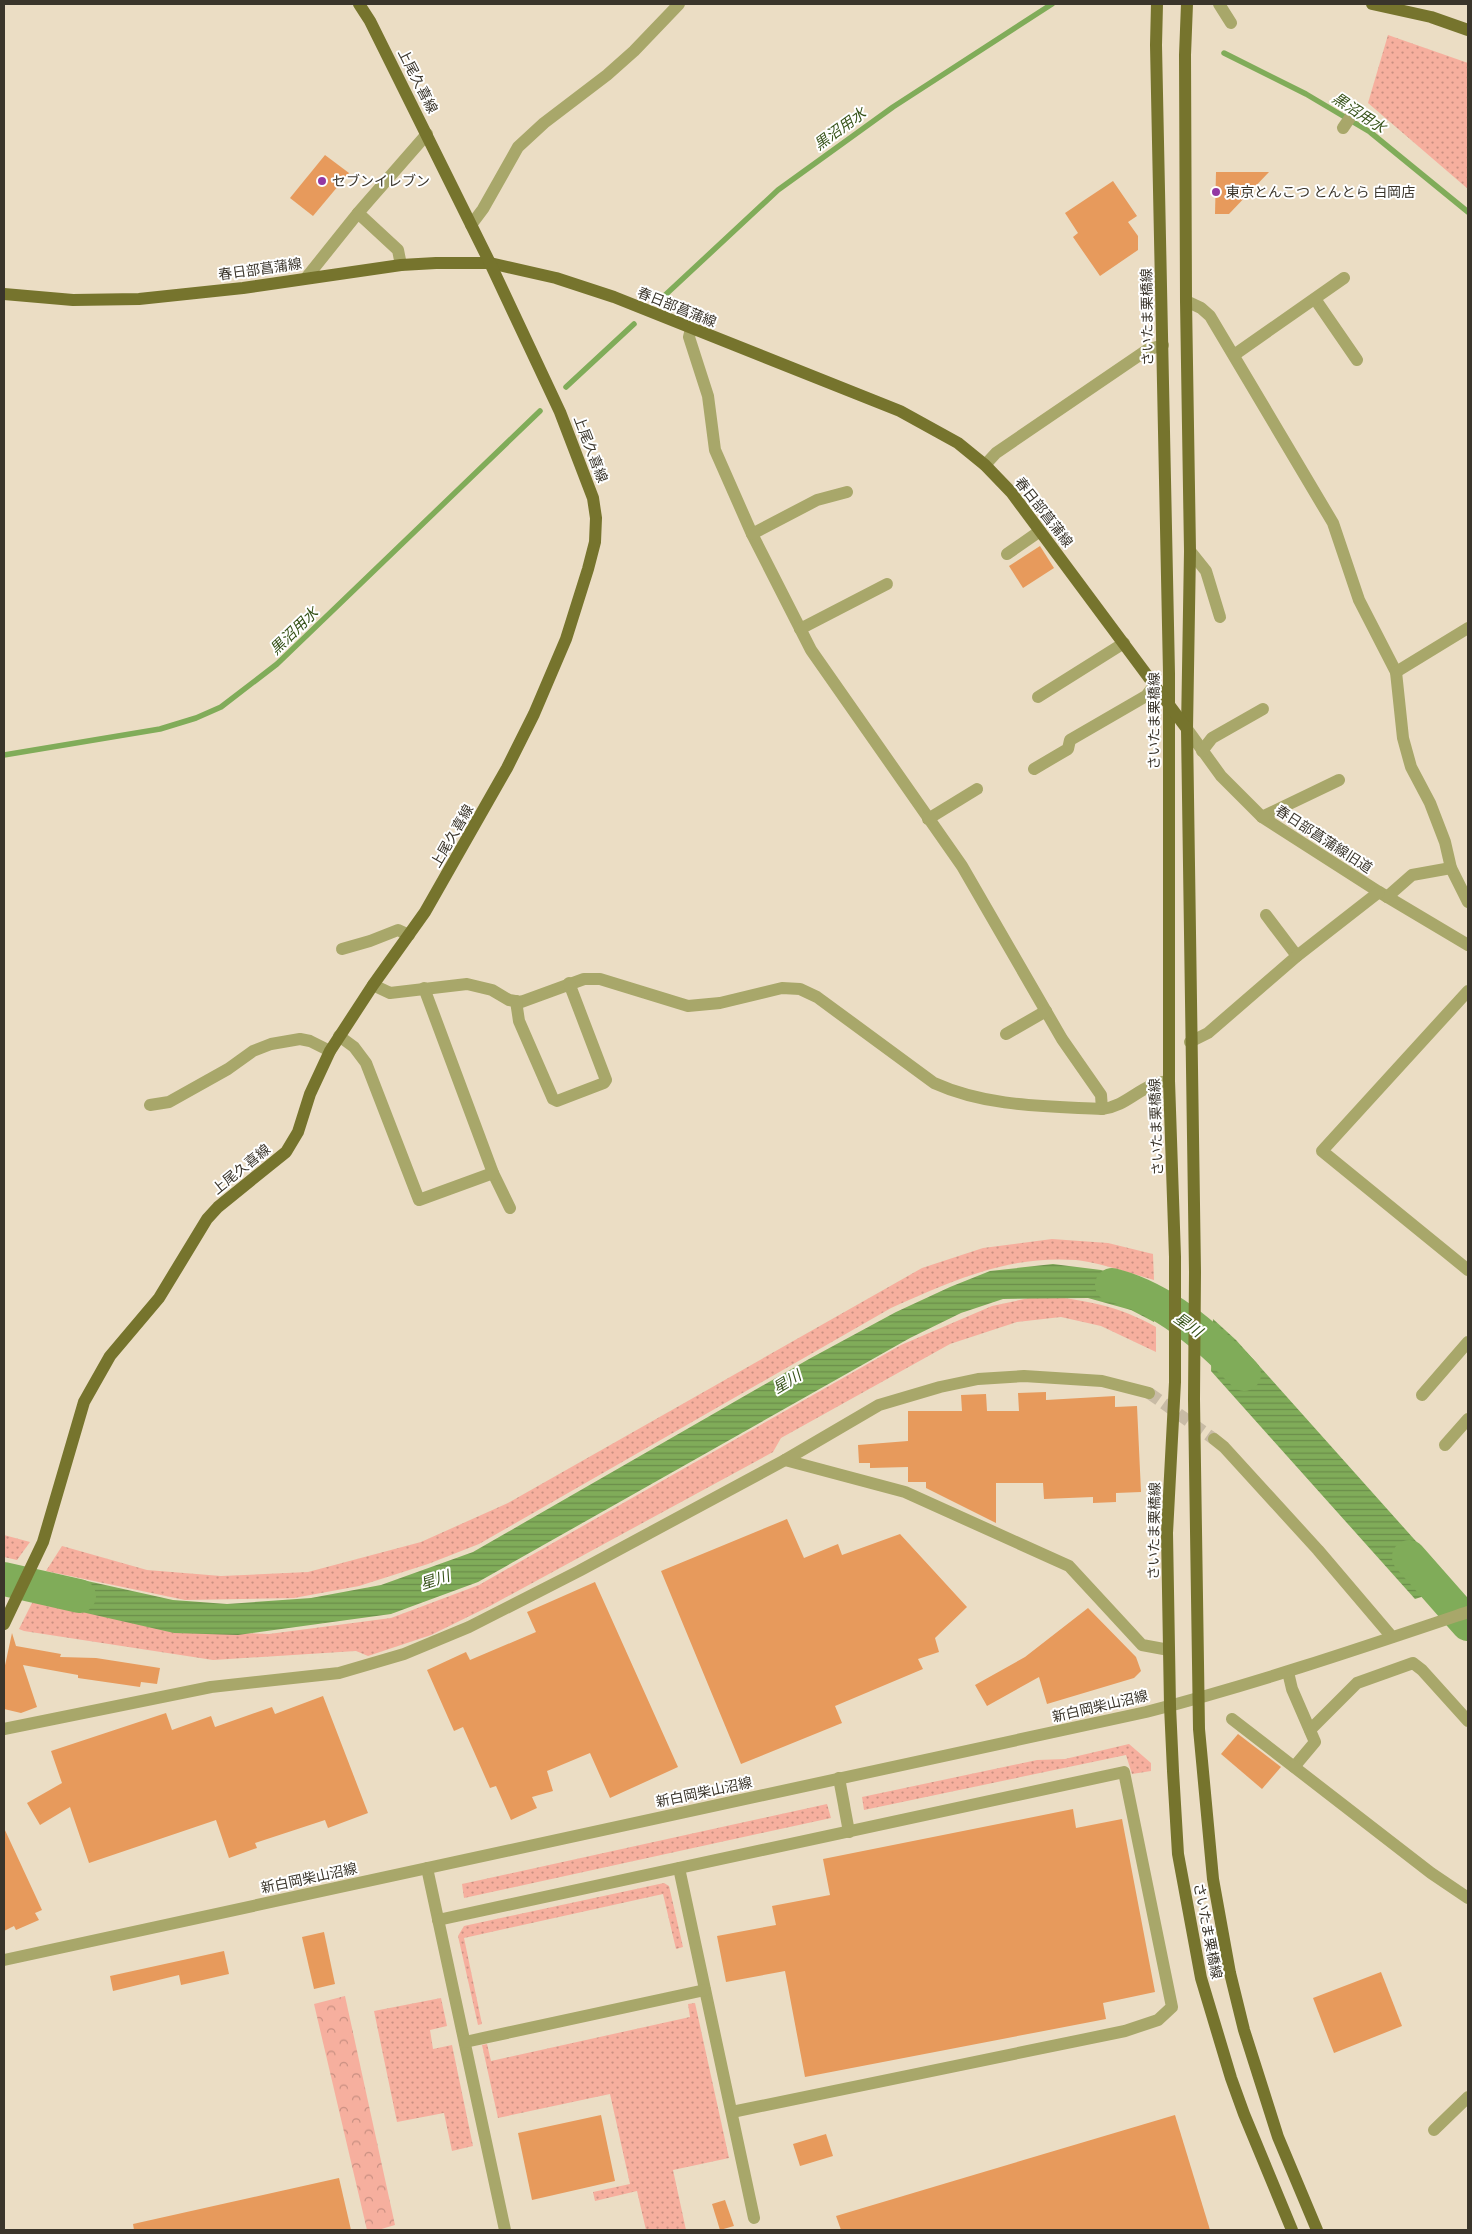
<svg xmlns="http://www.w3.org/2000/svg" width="1472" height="2234" font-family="Raleway,'Noto Sans JP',sans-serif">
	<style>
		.grass { fill: url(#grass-dots) }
		.forest { fill: url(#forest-crowns) }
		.water { fill: url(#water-rules) }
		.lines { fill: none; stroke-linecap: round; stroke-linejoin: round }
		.stream { stroke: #80ac59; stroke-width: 5.5 }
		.river { stroke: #80ac59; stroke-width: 34 }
		.building { fill: #e79a5c }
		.minor-tunnel { stroke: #c8bba5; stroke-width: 12; stroke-dasharray: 12 6; stroke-linecap: butt }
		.minor { stroke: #a8a76a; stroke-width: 12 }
		.major { stroke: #76742d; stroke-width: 12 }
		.poi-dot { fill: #9338a3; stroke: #fff; stroke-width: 2 }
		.labels { text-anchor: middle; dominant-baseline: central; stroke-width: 4; stroke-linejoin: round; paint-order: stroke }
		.street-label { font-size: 14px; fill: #3a352b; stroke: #fff }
		.poi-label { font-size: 14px; fill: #3a352b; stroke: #fff; text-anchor: start }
		.water-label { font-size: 15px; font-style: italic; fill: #365218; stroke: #fff }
	</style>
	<defs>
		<pattern id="grass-dots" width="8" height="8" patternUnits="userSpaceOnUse" patternTransform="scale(1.25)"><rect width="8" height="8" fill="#f6af9e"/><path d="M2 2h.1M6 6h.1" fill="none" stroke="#c88f81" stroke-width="1.8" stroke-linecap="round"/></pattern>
		<pattern id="forest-crowns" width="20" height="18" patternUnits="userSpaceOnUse" patternTransform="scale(1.25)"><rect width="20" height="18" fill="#f6af9e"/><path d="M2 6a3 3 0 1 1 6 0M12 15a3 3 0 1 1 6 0" fill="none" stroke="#c88f81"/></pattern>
		<pattern id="water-rules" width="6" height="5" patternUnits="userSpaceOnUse" patternTransform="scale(1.25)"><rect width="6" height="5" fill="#80ac59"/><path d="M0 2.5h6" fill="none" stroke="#6a8d4a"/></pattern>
	</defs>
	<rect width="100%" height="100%" fill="#ebddc4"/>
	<g class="grass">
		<path d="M1388,35L1468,63V189L1368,103Z"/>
		<path d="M1052,1239L1108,1243L1153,1254L1154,1280C1132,1274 1098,1262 1076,1260C1008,1255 952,1281 891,1308L479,1544L428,1564L359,1586L294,1598L185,1600L46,1571L62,1546L147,1570L221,1576L308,1572L421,1542L508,1503L922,1268L983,1248Z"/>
		<path d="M1043,1295C1087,1301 1117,1305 1156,1327V1352L1101,1326L1061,1317L1017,1322L950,1344L781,1438L773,1452L490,1606L431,1635L368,1656L356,1651L213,1660L24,1631L19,1629L33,1601L177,1631L269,1634L391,1618L479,1585L901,1345L992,1306Z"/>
		<path d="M4,1535L30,1542L17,1560L4,1557Z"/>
		<path d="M1129,1744L1151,1763V1771L1132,1774L1126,1755L864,1810L862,1797L1037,1760L1065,1759Z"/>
		<path d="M827,1804L831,1818L464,1898L462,1884Z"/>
		<path d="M664,1883L669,1886L683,1947L676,1949L663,1894L464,1938L482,2024L478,2025L458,1936L464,1926Z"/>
		<path d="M441,1998L447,2026L430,2030L433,2049L452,2045L473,2146L452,2151L444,2113L397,2122L374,2011Z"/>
		<path d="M695,2003L729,2158L673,2170L686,2230H646L637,2191L595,2201L593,2192L630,2184L610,2094L498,2118L482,2045L487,2044L491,2061L690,2017L688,2004Z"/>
	</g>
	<path class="forest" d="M345,1996L395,2225L378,2230H367L314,2004Z"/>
	<g class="water">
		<path d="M1053,1264L1101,1270L1154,1286V1322L1131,1310L1088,1298L1003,1299L961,1313L910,1338L478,1582L391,1614L238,1635L174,1633L29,1600L42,1571L173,1600L227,1604L311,1598L381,1585L473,1552L809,1359L896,1312L950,1287L990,1271Z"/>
		<path d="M1213,1319L1236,1340L1456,1586L1415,1599L1211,1371Z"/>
	</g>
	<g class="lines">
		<g class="stream">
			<path d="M1224,53L1306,94L1370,132L1468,212"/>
			<path d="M662,298L778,190L893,107L1052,4"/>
			<path d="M566,387L634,324"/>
			<path d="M4,755L160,729L196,718L221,707L277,664L540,411"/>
		</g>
		<g class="river">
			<path d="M1112,1285C1164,1298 1208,1337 1244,1374"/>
			<path d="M1409,1557L1468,1624"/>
			<path d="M4,1579L79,1596"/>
		</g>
	</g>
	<g class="building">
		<path d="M325,155L349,173L313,216L290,198Z"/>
		<path d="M1216,172H1269L1229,214H1215Z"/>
		<path d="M1113,181L1137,216L1128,222L1138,236V250L1100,276L1073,237L1078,233L1065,213Z"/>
		<path d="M1040,546L1054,568L1023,588L1009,566Z"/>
		<path d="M1046,1392V1400L1115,1396V1407L1137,1406L1141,1492L1116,1493V1502L1093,1503V1497L1044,1499L1043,1483H996V1523L926,1488V1482H908V1467L870,1468V1463H859L858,1445L908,1441V1411H962L961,1395L986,1394L987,1411H1019L1018,1393Z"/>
		<path d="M787,1519L804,1558L838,1544L842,1555L900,1534L967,1607L935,1638L939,1652L918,1659L923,1669L835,1706L842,1723L741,1764L661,1571Z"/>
		<path d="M595,1582L678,1767L610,1798L590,1753L547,1771L553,1791L532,1797L537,1808L511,1820L496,1786L490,1788L463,1727L454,1731L427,1670L466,1652L470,1660L536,1632L527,1612Z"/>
		<path d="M1088,1608L1136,1657L1141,1671L1134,1678L1047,1704L1039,1677L987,1706L975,1685L1025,1657Z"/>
		<path d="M12,1633L16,1646L61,1654L60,1657L96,1658L160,1668L157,1684L141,1682L140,1687L78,1678V1675L23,1665L37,1707L21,1713L4,1709V1670Z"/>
		<path d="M323,1696L368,1813L328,1828L325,1820L255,1843L257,1848L229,1858L216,1820L89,1863L70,1807L40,1825L27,1803L62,1783L51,1751L166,1713L172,1730L211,1716L215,1727L272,1707L275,1714Z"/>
		<path d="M1238,1734L1281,1767L1262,1789L1221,1754Z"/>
		<path d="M1073,1809L1076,1828L1122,1819L1155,1992L1103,2003L1106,2019L805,2077L785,1971L726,1982L717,1936L776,1925L772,1906L830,1895L823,1859Z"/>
		<path d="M4,1828L42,1910L35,1913L39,1920L16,1930L14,1926L4,1931Z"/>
		<path d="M324,1932L335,1984L314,1989L302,1937Z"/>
		<path d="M224,1951L229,1974L181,1985L179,1975L113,1991L110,1976Z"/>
		<path d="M1381,1972L1402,2026L1334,2053L1313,1998Z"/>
		<path d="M601,2115L615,2181L532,2200L518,2133Z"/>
		<path d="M1175,2115L1210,2230H841L836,2216Z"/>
		<path d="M826,2134L833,2156L800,2166L793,2144Z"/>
		<path d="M339,2178L351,2230H134L133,2224Z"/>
		<path d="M725,2200L734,2226L720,2230L712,2204Z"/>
	</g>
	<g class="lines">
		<path class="minor-tunnel" d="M1149,1393L1214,1439"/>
		<g class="minor">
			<path d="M1219,4L1231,23"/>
			<path d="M1343,128L1356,109"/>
			<path d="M358,213L398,250L401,265"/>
			<path d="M471,225L483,209L518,147L544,123L607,75L634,51L679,4"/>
			<path d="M306,278L358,213L427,134"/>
			<path d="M1315,299L1357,360"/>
			<path d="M1186,301L1201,308L1210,316L1333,523L1359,600L1396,672L1403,738L1411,767L1430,803L1445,842L1451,868L1468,902"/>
			<path d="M691,329L689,337L708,396L715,450L752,534L811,650L962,866L1062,1039L1101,1095L1102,1109"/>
			<path d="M1234,355L1344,278"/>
			<path d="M985,465L996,453L1147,350L1163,345"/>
			<path d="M752,534L817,500L847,492"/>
			<path d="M1190,551L1206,571L1220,617"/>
			<path d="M1007,554L1040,531"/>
			<path d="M800,629L887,584"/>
			<path d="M1396,672L1468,628"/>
			<path d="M1038,697L1124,643"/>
			<path d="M1187,729L1221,776L1262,817L1379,892L1468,945"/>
			<path d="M1202,751L1212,738L1263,709"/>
			<path d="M1034,769L1068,749L1070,740L1146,696L1155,684"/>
			<path d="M1262,817L1339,780"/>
			<path d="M928,819L977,789"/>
			<path d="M1387,897L1412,875L1451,868"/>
			<path d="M1266,915L1297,956"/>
			<path d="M342,949L370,941L398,930L409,935"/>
			<path d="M373,985L390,993L467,984L492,990L509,1000L521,1002L584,979H600L688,1006L720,1003L782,988L800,989L817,997L934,1083C987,1107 1045,1106 1102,1109C1129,1106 1141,1083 1169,1081"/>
			<path d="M424,988L493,1173L510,1208"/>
			<path d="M1468,991L1322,1151L1468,1270"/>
			<path d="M516,1001L519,1021L553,1099L557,1101L604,1083L606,1080L569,983"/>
			<path d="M1006,1034L1046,1011"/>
			<path d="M339,1036L354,1047L366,1063L419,1200L493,1173"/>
			<path d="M1190,1042L1208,1033L1297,956L1379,892"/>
			<path d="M150,1105L169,1102L228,1069L253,1051L271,1044L300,1039L310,1041L330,1051"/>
			<path d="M1422,1395L1468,1342"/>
			<path d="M1214,1439L1224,1447L1318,1550L1392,1637"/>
			<path d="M1445,1445L1468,1419"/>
			<path d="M785,1460L905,1492L1069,1566L1142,1645L1169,1650"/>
			<path d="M1288,1672L1292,1689L1315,1742L1294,1767"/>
			<path d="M1232,1719L1431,1873L1468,1898"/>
			<path d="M4,1729L211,1687L339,1673L404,1654L469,1627L579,1571L785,1460L879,1405L940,1387L978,1379L1024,1376L1102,1381L1149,1393"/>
			<path d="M1310,1730L1357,1683L1413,1663L1422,1670L1468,1721"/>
			<path d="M839,1778L849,1832"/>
			<path d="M427,1868L505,2230"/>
			<path d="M679,1868L754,2218"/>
			<path d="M438,1920L1124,1772L1172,2007L1158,2020L1125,2031L732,2112"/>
			<path d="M4,1960L1146,1712C1255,1684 1361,1648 1468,1612"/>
			<path d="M465,2042L705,1990"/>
			<path d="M1434,2130L1468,2097"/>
		</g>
		<g class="major">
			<path d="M1157,4L1156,45L1169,673V1081L1175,1257V1382L1167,1533L1170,1706L1173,1771L1178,1854L1201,1978L1231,2078L1244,2114L1292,2230"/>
			<path d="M1187,4L1185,55L1186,301L1190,551L1187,729L1195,1272L1194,1399L1199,1729L1213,1879L1230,1973L1244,2030L1278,2137L1317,2230"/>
			<path d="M1372,4L1431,17L1468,30"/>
			<path d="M4,294L73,300L139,299L243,288L401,265L436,263H490L556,278L614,297L900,411L958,443L985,465L1011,492L1187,729"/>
			<path d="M4,1624L43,1542L84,1402L110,1356L159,1298L207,1219L218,1207L286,1152L298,1132L310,1094L330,1051L373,985L425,912L507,768L534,714L566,639L588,569L595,542L596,518L593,498L560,412L490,263L370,21L359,4"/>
		</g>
	</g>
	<g class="poi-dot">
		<circle cx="322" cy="181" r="5"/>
		<circle cx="1216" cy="192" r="5"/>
	</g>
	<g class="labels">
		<g class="street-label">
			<text transform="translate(418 81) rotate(63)">上尾久喜線</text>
			<text transform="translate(260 269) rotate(-8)">春日部菖蒲線</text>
			<text transform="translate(677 307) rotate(22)">春日部菖蒲線</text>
			<text transform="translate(1147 317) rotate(-91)">さいたま栗橋線</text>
			<text transform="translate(591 449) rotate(69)">上尾久喜線</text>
			<text transform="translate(1044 512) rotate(52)">春日部菖蒲線</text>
			<text transform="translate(1154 721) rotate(-90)">さいたま栗橋線</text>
			<text transform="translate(452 836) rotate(-60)">上尾久喜線</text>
			<text transform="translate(1324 839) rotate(33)">春日部菖蒲線旧道</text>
			<text transform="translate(1156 1127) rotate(-92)">さいたま栗橋線</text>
			<text transform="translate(241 1169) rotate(-39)">上尾久喜線</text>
			<text transform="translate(1154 1531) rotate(-89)">さいたま栗橋線</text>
			<text transform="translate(1100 1706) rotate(-13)">新白岡柴山沼線</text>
			<text transform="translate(704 1792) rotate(-12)">新白岡柴山沼線</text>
			<text transform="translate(309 1878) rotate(-12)">新白岡柴山沼線</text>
			<text transform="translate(1208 1931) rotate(79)">さいたま栗橋線</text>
		</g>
		<g class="poi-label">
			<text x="332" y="181">セブンイレブン</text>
			<text x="1226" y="192">東京とんこつ とんとら 白岡店</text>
		</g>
		<g class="water-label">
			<text transform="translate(1359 113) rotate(33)">黒沼用水</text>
			<text transform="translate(840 129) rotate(-36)">黒沼用水</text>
			<text transform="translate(294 631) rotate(-44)">黒沼用水</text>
			<text transform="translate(1188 1325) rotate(35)">星川</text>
			<text transform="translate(787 1382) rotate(-31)">星川</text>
			<text transform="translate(435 1580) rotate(-18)">星川</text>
		</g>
	</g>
	<rect width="1472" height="2234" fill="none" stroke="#3a352b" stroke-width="10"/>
</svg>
